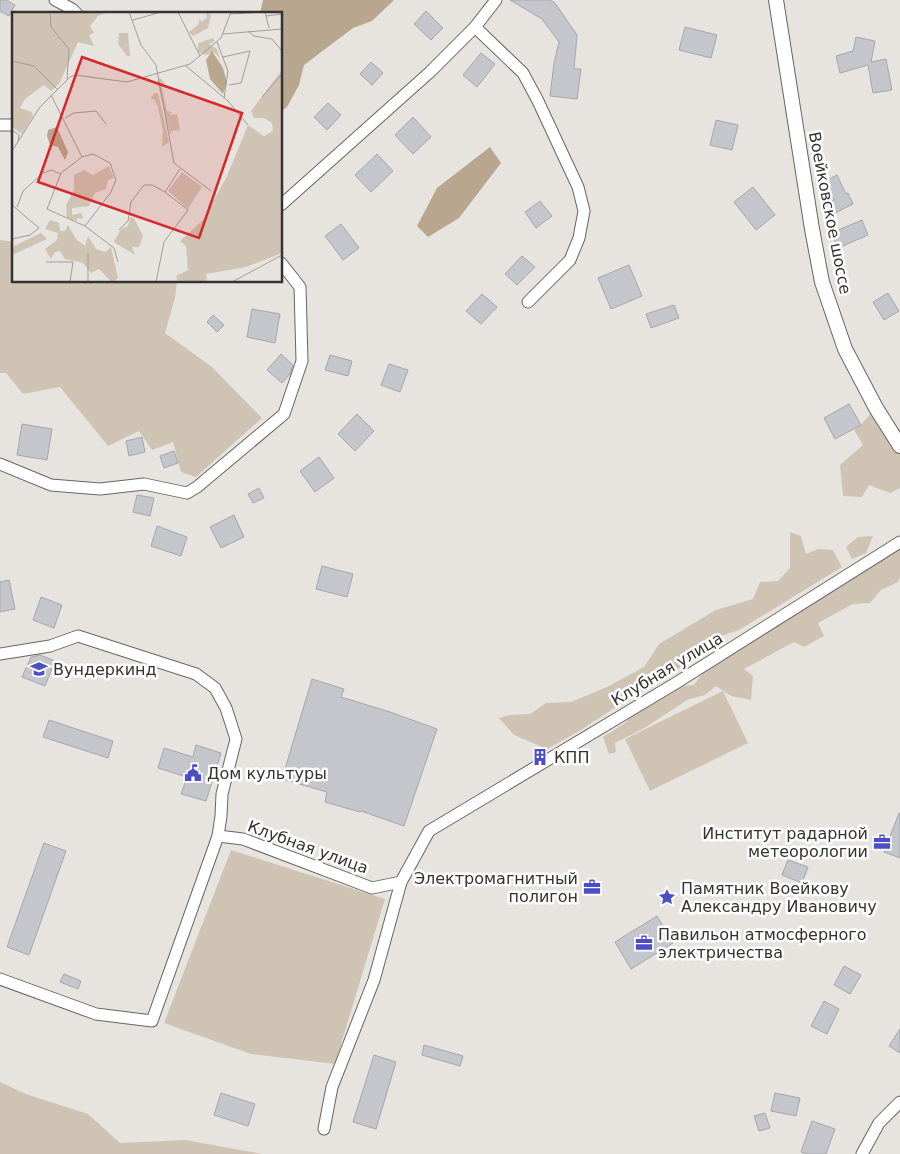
<svg xmlns="http://www.w3.org/2000/svg" width="900" height="1154" font-family="'DejaVu Sans',sans-serif">
	<style>
		.green { fill: #cfc3b4 }
		.water { fill: #b9a68e }
		.building { fill: #c5c6cb; stroke: #a5a6ab }
		.lines { fill: none; stroke-linecap: round; stroke-linejoin: round }
		.minor-casing { stroke: #686562; stroke-width: 13 }
		.tertiary-casing { stroke: #686562; stroke-width: 16 }
		.minor { stroke: #fff; stroke-width: 11 }
		.tertiary { stroke: #fff; stroke-width: 14 }
		.labels { text-anchor: middle; dominant-baseline: central; stroke-width: 5; stroke-linejoin: round; paint-order: stroke }
		.street-label { font-size: 16px; fill: #343331; stroke: #fff }
		.poi-label { font-size: 16px; fill: #343331; stroke: #fff; text-anchor: start }
		.inset-road { fill: none; stroke: #9f9d9a; stroke-width: 1 }
		.view { fill: #d62828; fill-opacity: 0.15; stroke: #d62828; stroke-width: 2.5 }
		.inset-edge { fill: none; stroke: #343331; stroke-width: 2.5 }
	</style>
	<rect width="100%" height="100%" fill="#e7e4e0"/>
	<g class="green">
		<path d="M0,240L14,242V281H177L175,298L165,333L212,367L262,418L196,477L181,472L173,442L152,450L139,431L108,446L60,387L23,394L6,373H0Z"/>
		<path d="M871,413L880,418L886,434L900,453V488L890,493L869,485L862,497L843,496L840,465L863,445L854,430L861,425Z"/>
		<path d="M790,532L801,536L806,554L818,549L833,550L842,567L739,630L718,637L686,664L625,701L581,730L547,749L514,735L499,718L509,715L530,714L546,703L571,702L607,687L644,667L659,644L716,610L753,599L760,582L778,581L790,568Z"/>
		<path d="M873,536L866,553L852,559L846,547L858,537Z"/>
		<path d="M900,546V576L898,582L881,590L870,603L853,604L818,623L824,636L804,647L794,642L744,669L753,676L751,700L731,696L716,686L705,695L687,700L646,727L615,743L616,752L609,754L603,737L625,723L634,712L681,686L694,685L705,670L828,594L839,584Z"/>
		<path d="M723,691L748,743L650,791L625,739Z"/>
		<path d="M231,850L385,899L335,1064L251,1054L164,1023Z"/>
		<path d="M0,1082L26,1094L88,1114L120,1143L185,1140L263,1154H0Z"/>
	</g>
	<g class="water">
		<path d="M263,0H394L372,21L353,28L304,65L299,85L287,107L281,111V14H260Z"/>
		<path d="M490,147L501,163L459,218L428,237L417,226L437,188Z"/>
	</g>
	<g class="building">
		<path d="M0,0H6L15,5L9,16L0,11Z"/>
		<path d="M510,0H550L555,3L577,35L574,69H581L577,99L550,96L554,63L559,42L542,19Z"/>
		<path d="M426,11L443,28L431,40L414,24Z"/>
		<path d="M685,27L717,35L711,58L679,50Z"/>
		<path d="M856,37L875,41L871,62L886,59L892,90L873,93L868,65L840,73L836,56L853,51Z"/>
		<path d="M481,53L495,64L477,87L463,75Z"/>
		<path d="M371,62L383,73L372,85L360,74Z"/>
		<path d="M328,103L341,115L327,130L314,117Z"/>
		<path d="M413,117L431,137L413,154L395,135Z"/>
		<path d="M716,120L738,125L732,150L710,145Z"/>
		<path d="M377,154L393,171L371,192L355,175Z"/>
		<path d="M837,175L846,194L848,193L853,204L833,214L827,203L834,200L825,181Z"/>
		<path d="M753,187L775,215L756,230L734,202Z"/>
		<path d="M540,201L552,216L536,228L525,212Z"/>
		<path d="M862,220L868,235L838,248L831,233Z"/>
		<path d="M341,224L359,248L343,260L325,236Z"/>
		<path d="M522,256L535,267L517,285L505,274Z"/>
		<path d="M629,265L642,296L611,309L598,278Z"/>
		<path d="M888,293L899,311L884,320L873,302Z"/>
		<path d="M482,294L497,307L481,324L466,311Z"/>
		<path d="M674,305L679,318L651,328L646,314Z"/>
		<path d="M252,309L280,314L275,343L247,337Z"/>
		<path d="M213,315L224,325L217,332L207,322Z"/>
		<path d="M281,354L293,365L290,374L282,383L267,370Z"/>
		<path d="M330,355L352,361L348,376L325,370Z"/>
		<path d="M389,364L408,370L400,392L381,385Z"/>
		<path d="M849,404L861,425L835,439L824,418Z"/>
		<path d="M357,414L374,431L355,451L338,434Z"/>
		<path d="M22,424L52,429L47,460L17,455Z"/>
		<path d="M142,437L145,452L129,456L126,441Z"/>
		<path d="M174,451L178,463L164,468L160,456Z"/>
		<path d="M319,457L334,478L315,492L300,471Z"/>
		<path d="M259,488L264,498L253,503L248,494Z"/>
		<path d="M137,495L154,498L150,516L133,512Z"/>
		<path d="M234,515L244,537L221,548L210,527Z"/>
		<path d="M157,526L187,537L181,556L151,546Z"/>
		<path d="M322,566L353,574L347,597L316,589Z"/>
		<path d="M9,580L15,609L0,612V582Z"/>
		<path d="M41,597L62,605L54,628L33,620Z"/>
		<path d="M40,655L55,661L45,686L22,677L31,657Z"/>
		<path d="M312,679L344,689L341,697L390,712L437,729L404,826L361,811L360,812L325,802L327,792L282,779Z"/>
		<path d="M49,720L113,741L108,758L43,737Z"/>
		<path d="M196,745L221,753L206,801L181,794L187,777L158,768L164,748L193,757Z"/>
		<path d="M899,813H900V858L884,852Z"/>
		<path d="M44,843L66,851L29,955L7,947Z"/>
		<path d="M788,860L808,867L802,883L782,875Z"/>
		<path d="M657,916L673,943L631,969L615,942Z"/>
		<path d="M844,966L861,975L850,994L834,985Z"/>
		<path d="M64,974L81,981L78,989L60,982Z"/>
		<path d="M824,1001L839,1009L827,1034L811,1026Z"/>
		<path d="M900,1029V1053L889,1046Z"/>
		<path d="M424,1045L463,1056L460,1066L422,1055Z"/>
		<path d="M374,1055L396,1062L376,1129L353,1122Z"/>
		<path d="M221,1093L255,1104L248,1126L214,1115Z"/>
		<path d="M775,1093L800,1098L796,1116L771,1111Z"/>
		<path d="M765,1113L770,1128L759,1131L754,1116Z"/>
		<path d="M812,1121L835,1129L826,1154H808L801,1152Z"/>
	</g>
	<g class="lines">
		<g class="minor-casing">
			<g id="minor">
				<path d="M55,0L72,9L77,14"/>
				<path d="M475,27L523,73L538,101L578,187L584,211L579,238L570,260L528,302"/>
				<path d="M0,125H14"/>
				<path d="M281,205L430,72L475,27L496,0"/>
				<path d="M0,464L51,485L100,489L144,484L187,493L197,487L284,414L302,361L300,287L281,263"/>
				<path d="M0,654L50,646L78,636L196,674L215,688L226,708L236,739L222,794L221,816L218,836L152,1021L96,1014L0,979"/>
				<path d="M218,836L243,839L372,888L401,882"/>
				<path d="M324,1129L332,1087L374,980L401,882L429,831L676,683L900,542"/>
				<path d="M862,1154L879,1123L900,1102"/>
			</g>
		</g>
		<g class="tertiary-casing">
			<path id="tertiary" d="M776,0L812,229L822,282L845,349L876,408L900,446"/>
		</g>
		<use href="#minor" class="minor"/>
		<use href="#tertiary" class="tertiary"/>
	</g>
	<defs>
		<g id="school-bare" transform="scale(1.35)"><path d="M0-5L7-2L0 1L-7-2ZM-4 1L0 2.5L4 1V4Q0 6-4 4Z" fill="#4c4ec5" stroke="#fff" stroke-width="2.5" paint-order="stroke"/></g>
		<g id="building-bare" transform="scale(1.35)"><path d="M-4-6H4V6H1V3H-1V6H-4ZM-2.5-4.3h1.7v1.8h-1.7ZM.8-4.3h1.7v1.8H.8ZM-2.5-1h1.7V.8h-1.7ZM.8-1h1.7V.8H.8Z" fill="#4c4ec5" stroke="#fff" stroke-width="2.5" paint-order="stroke"/></g>
		<g id="civic-bare" transform="scale(1.35)"><path d="M-.6-6.5H3V-4.5H.6V-3L4-1V1h2V6H-6V1h2V-1L-.6-3ZM-1.2 2.5V6h2.4V2.5Z" fill="#4c4ec5" stroke="#fff" stroke-width="2.5" paint-order="stroke"/></g>
		<g id="office-bare" transform="scale(1.35)"><path d="M-6-3h4V-5.5h4V-3h4V5H-6ZM-1-4.5V-3h2v-1.5ZM-6 0V1H6V0Z" fill="#4c4ec5" stroke="#fff" stroke-width="2.5" paint-order="stroke"/></g>
		<g id="sight-bare" transform="scale(1.35)"><path d="M0-6L1.8-2.2L6-1.7L2.9 1.2L3.7 5.4L0 3.3L-3.7 5.4L-2.9 1.2L-6-1.7L-1.8-2.2Z" fill="#4c4ec5" stroke="#fff" stroke-width="2.5" paint-order="stroke"/></g>
	</defs>
	<g fill-rule="evenodd">
		<use href="#school-bare" x="39" y="669"/>
		<use href="#building-bare" x="540" y="757"/>
		<use href="#civic-bare" x="193" y="773"/>
		<use href="#office-bare" x="882" y="842"/>
		<use href="#office-bare" x="592" y="887"/>
		<use href="#sight-bare" x="667" y="897"/>
		<use href="#office-bare" x="644" y="943"/>
	</g>
	<g class="labels">
		<g class="street-label">
			<text transform="translate(830 213) rotate(79)">Воейковское шоссе</text>
			<text transform="translate(667 669) rotate(-31)">Клубная улица</text>
			<text transform="translate(308 847) rotate(20)">Клубная улица</text>
		</g>
		<g class="poi-label">
			<text x="53" y="669">Вундеркинд</text>
			<text x="554" y="757">КПП</text>
			<text x="207" y="773">Дом культуры</text>
			<text x="868" y="833" text-anchor="end">Институт радарной<tspan x="868" dy="18">метеорологии</tspan></text>
			<text x="578" y="878" text-anchor="end">Электромагнитный<tspan x="578" dy="18">полигон</tspan></text>
			<text x="681" y="888">Памятник Воейкову<tspan x="681" dy="18">Александру Ивановичу</tspan></text>
			<text x="658" y="934">Павильон атмосферного<tspan x="658" dy="18">электричества</tspan></text>
		</g>
	</g>
	<g transform="translate(12 12)">
		<rect width="270" height="270" fill="#e7e4e0"/>
		<path d="M0,0H96L86,4L78,14L82,21L77,23L82,34L66,30L47,72L39,79L32,73L13,87L8,96L20,100L21,104L10,122L0,115ZM194,0L199,3L196,16L181,24L177,20L186,13L188,6L189,10L195,6ZM107,21H116L118,44H115L106,32ZM201,26L203,29L197,32L205,37L208,47L202,40L194,43L186,40V31ZM270,58V241L234,255L194,262L195,270H166L164,264L176,258L174,234L168,229L191,208L215,164L236,113L252,124L261,119L260,111L252,106H242L239,99ZM148,66L154,72H149L155,99L160,100L158,103L165,102L168,118L159,119L160,122H158L145,69ZM143,81H146L157,130L150,135L151,119L146,95L143,88L138,86ZM97,154L102,166L96,168L94,177L83,181L77,194L60,196V203L69,201L71,207L65,206V209L55,206L54,193L62,178V163L72,158L81,163ZM170,160L190,175L176,197L156,179ZM118,205L122,206L131,224L127,235H120L123,243L102,230L109,217L116,214ZM38,208L47,211L48,219H53L56,213L64,227L73,234L76,224L84,237L93,240L99,235L106,266L100,270L87,257L79,261L71,251L53,247L48,239L43,240L39,247L33,237L45,228L46,221L33,217ZM29,221L35,227L0,243L2,234Z" fill="#cfc3b4"/>
		<path d="M200,39L211,56L215,71L211,82L198,67L194,48ZM45,115L56,140L53,148L46,135L38,133L35,124L36,118Z" fill="#b9a68e"/>
		<path class="inset-road" d="M38,0L39,15L57,37L55,67M117,0L129,33L144,53L162,151L199,179M166,0L188,44M253,0L257,16M219,2L251,0M254,4L270,2M121,8L149,0M236,19L242,24L260,27L270,39M211,22L270,17M205,30L216,59L212,86M211,45L238,39L229,71L217,73M0,49L22,54L45,77M174,54L216,89L236,113M39,83L70,145L81,142L98,151L104,168L99,180L73,214L102,236L106,250M250,85L270,62M53,106L62,101L84,99L94,112M0,118L7,123L6,130M0,139L28,95L58,65L63,63L115,70L178,52L209,26L219,0M70,145L49,161L35,197L73,214M153,180L168,157M0,193L27,216L18,223L0,227M5,195L11,179L31,161L39,158L49,162M107,218L116,209L119,190L132,173H140L153,180L176,198L152,230L144,270M76,241V270M34,250H61L58,270M220,270L270,243"/>
		<path class="view" d="M70,45L230,101L187,226L26,170Z"/>
		<rect width="270" height="270" class="inset-edge"/>
	</g>
</svg>
